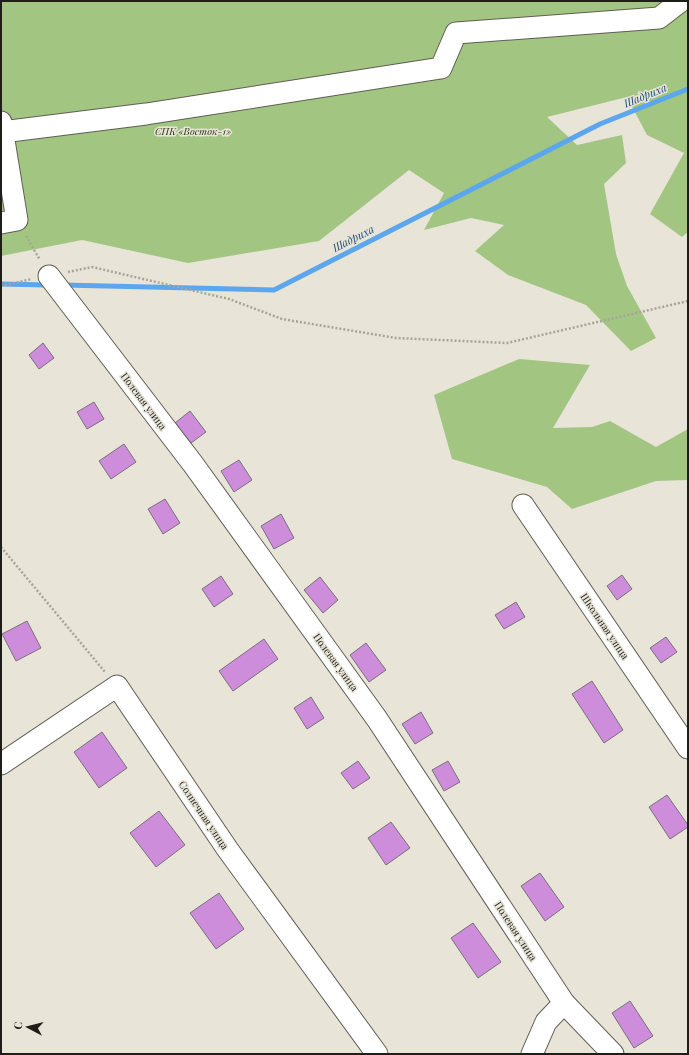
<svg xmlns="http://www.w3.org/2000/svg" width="689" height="1055" font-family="'Playfair Display',serif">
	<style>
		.green { fill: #a2c682 }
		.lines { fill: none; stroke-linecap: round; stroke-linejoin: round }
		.stream { stroke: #5ba6ed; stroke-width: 5 }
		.building { fill: #ce8dda; stroke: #78717a }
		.minor-casing { stroke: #605d52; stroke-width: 23 }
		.path { stroke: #a7a49a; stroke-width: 2.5; stroke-dasharray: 2 2; stroke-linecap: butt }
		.minor { stroke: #fff; stroke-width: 21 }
		.labels { text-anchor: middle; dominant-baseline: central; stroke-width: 3; stroke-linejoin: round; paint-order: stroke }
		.park-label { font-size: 10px; font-style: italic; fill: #273914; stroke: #e8e4d8 }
		.street-label { font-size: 10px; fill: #1e1d19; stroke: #e8e4d8 }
		.water-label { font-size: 11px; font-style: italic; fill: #1b507e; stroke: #e8e4d8 }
	</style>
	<rect width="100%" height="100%" fill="#e8e4d8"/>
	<g class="green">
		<path d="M1,1H688V232L682,237L650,214L684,153L647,135L627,97L547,117L577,145L622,135L626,163L604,184L616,254L627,286L656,338L631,351L586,305L508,275L475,251L504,225L471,218L424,230L444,193L409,170L319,241L188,263L82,240L1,256Z"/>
		<path d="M519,359L590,365L553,428L592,427L610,421L656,447L688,429V480L656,481L572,509L547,487L452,459L434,395Z"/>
	</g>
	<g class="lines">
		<g class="stream">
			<path d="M1,284L48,285"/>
			<path d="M63,285L274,290L600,124L688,89"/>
		</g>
	</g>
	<g class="building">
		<path d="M43,343L54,358L39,369L29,355Z"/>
		<path d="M94,402L104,419L87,429L77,412Z"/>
		<path d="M190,411L206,432L191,443L175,423Z"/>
		<path d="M124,444L136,462L111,479L99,461Z"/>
		<path d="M239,460L252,480L234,492L221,471Z"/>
		<path d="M165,499L180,523L163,534L148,509Z"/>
		<path d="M281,514L294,538L274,549L261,526Z"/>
		<path d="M622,575L632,589L617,600L607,586Z"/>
		<path d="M221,576L233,594L214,607L202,589Z"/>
		<path d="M320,577L338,600L323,613L304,590Z"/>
		<path d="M516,602L525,617L504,629L495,615Z"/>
		<path d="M27,621L41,648L16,661L2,634Z"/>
		<path d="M666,637L677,652L661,663L650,648Z"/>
		<path d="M264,639L278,659L233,691L219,671Z"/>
		<path d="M366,643L386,670L369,682L350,655Z"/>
		<path d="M592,681L623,730L604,743L572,694Z"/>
		<path d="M311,697L324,718L307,729L294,708Z"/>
		<path d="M421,712L433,733L415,744L402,724Z"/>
		<path d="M102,732L127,768L99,788L74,752Z"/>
		<path d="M358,761L370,778L353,789L341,773Z"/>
		<path d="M448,761L460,782L444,791L432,770Z"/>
		<path d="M667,795L688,825V827L670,839L649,807Z"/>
		<path d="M159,811L185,845L156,867L130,833Z"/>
		<path d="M391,822L410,848L386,865L368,838Z"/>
		<path d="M540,873L564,907L545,921L521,886Z"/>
		<path d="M219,893L244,929L216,949L190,913Z"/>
		<path d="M473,923L501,962L478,978L451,938Z"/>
		<path d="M630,1001L653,1036L634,1048L612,1013Z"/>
	</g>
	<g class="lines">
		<g class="minor-casing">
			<g id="minor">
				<path d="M1,122L17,220L1,223"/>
				<path d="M2,132L146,114L441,68L456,33L659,18L681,1"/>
				<path d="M49,276L193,464L377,719L564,1003L613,1054"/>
				<path d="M523,505L688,748"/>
				<path d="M1,764L117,686L228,850L377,1054"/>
				<path d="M532,1054L546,1022L564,1003"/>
			</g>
		</g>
		<g class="path">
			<path d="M26,236L40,260"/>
			<path d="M68,272L92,267L229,299L282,319L396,338L507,343L688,301"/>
			<path d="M1,286L32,279"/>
			<path d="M1,547L105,672"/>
		</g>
		<use href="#minor" class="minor"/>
	</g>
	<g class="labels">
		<g class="park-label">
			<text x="193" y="131">СПК «Восток-1»</text>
		</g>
		<g class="street-label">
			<text transform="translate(144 401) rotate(53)">Полевая улица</text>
			<text transform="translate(605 626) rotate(56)">Школьная улица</text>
			<text transform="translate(336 662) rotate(54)">Полевая улица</text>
			<text transform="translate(204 815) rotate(56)">Солнечная улица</text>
			<text transform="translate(516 931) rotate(57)">Полевая улица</text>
		</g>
		<g class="water-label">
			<text transform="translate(645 95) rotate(-22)">Шадриха</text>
			<text transform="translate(353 238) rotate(-27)">Шадриха</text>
		</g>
	</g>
	<rect width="689" height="1055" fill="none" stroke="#1e1d19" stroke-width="4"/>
	<g transform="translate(28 1027) rotate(277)" stroke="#e8e4d8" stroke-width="3" paint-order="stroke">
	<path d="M0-3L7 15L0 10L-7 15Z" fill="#1e1d19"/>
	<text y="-6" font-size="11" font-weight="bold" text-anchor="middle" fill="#1e1d19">С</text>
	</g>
</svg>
